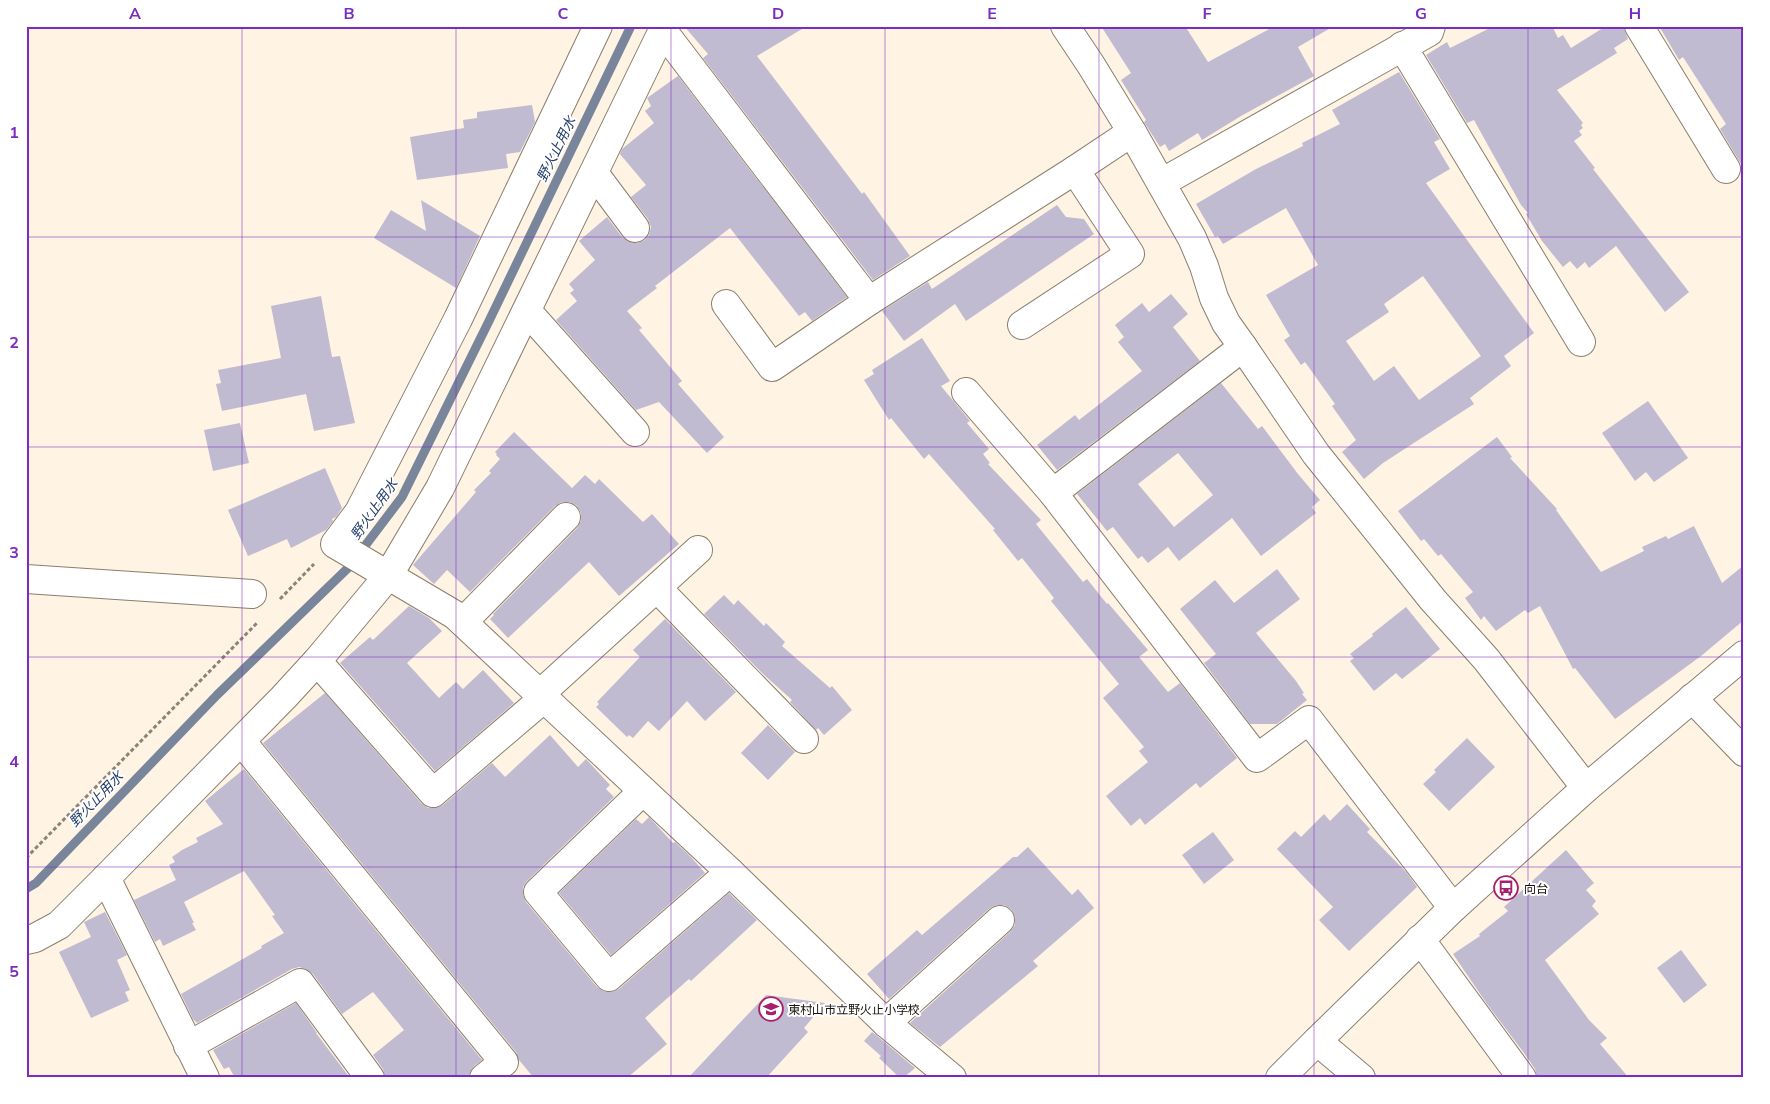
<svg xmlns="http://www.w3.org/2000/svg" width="1770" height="1104" font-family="Mulish,'Noto Sans JP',sans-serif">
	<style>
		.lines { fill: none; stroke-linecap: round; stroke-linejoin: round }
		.stream { stroke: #78859b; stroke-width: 9 }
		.building { fill: #c0bbd1; fill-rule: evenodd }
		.minor-casing { stroke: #8b7e6d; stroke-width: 30 }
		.major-casing { stroke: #8b7e6d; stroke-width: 30 }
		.path { stroke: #8d8478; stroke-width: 3; stroke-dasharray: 4 2.5; stroke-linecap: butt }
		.minor { stroke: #fff; stroke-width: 28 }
		.major { stroke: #fff; stroke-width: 28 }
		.grid { fill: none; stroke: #7b2cbf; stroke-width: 1; stroke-opacity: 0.55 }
		.labels { text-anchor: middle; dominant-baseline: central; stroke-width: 4; stroke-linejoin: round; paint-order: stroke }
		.poi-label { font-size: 12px; fill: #16110a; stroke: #fff; text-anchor: start }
		.water-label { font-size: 14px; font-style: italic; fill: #233d6a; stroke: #fff }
		.neatline { fill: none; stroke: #7b2cbf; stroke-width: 2 }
		.grid-label { font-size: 16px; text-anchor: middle; font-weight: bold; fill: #7b2cbf }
	</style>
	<rect width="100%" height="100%" fill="#fff3e3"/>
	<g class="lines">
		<path class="stream" d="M26,889L36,883L217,695L349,567L402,497L489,321L631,26"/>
	</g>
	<g class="building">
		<path d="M684,26H807L757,56L862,194L864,192L910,256L873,280L703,58L708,54Z"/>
		<path d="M1101,26H1185L1208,62L1275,26H1334L1298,47L1314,76L1241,116L1202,140L1198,133L1169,151L1165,144L1160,147L1144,122L1146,120L1121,80L1131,73Z"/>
		<path d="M1494,26H1552L1558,38L1563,35L1571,48L1606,26H1623L1628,39L1614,48L1617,53L1557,90L1583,123L1581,125L1583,128L1579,131L1582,135L1574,141L1595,168L1593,169L1689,292L1665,312L1616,246L1589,268L1585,262L1577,269L1570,261L1563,267L1542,241L1526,214L1528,213L1521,205L1474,120L1467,123L1426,55L1447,42L1450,48Z"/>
		<path d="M1659,26H1744V169L1720,129L1726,124L1683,57L1679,60Z"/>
		<path d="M1399,72L1440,139L1434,142L1450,169L1426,183L1534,333L1504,356L1511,366L1470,398L1474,404L1383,463L1364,479L1342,452L1356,440L1332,406L1335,404L1305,362L1301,365L1284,340L1290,336L1266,295L1318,265L1286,208L1223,244L1218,236L1215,237L1196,204L1256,169L1303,146L1302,143L1340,124L1332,110ZM1423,276L1481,356L1419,400L1394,366L1374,381L1346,341L1389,312L1384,304Z"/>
		<path d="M678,76L847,297L812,321L805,312L799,316L730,228L655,286L657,288L627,311L642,328L639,330L682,381L678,384L724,437L707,453L659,402L636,410L556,320L577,301L570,293L574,290L569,284L595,260L579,241L607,217L622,237L629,242L637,243L645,240L649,235L651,227L648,219L631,197L646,185L620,154L622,149L654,123L645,111L651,106L647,98Z"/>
		<path d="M532,105L535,122L520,152L506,154L508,168L417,180L410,137L464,128L463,120L477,118V112Z"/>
		<path d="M421,200L480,236L456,288L374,238L391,210L426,231Z"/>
		<path d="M1057,205L1066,217L1084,219L1094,234L966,321L955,304L904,341L882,311L928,282L932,289Z"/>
		<path d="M1171,294L1188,314L1173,327L1200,361L1057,470L1037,445L1075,415L1079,420L1142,371L1118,342L1124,337L1115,325L1142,303L1149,312Z"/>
		<path d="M321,296L332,357L340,356L355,423L314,431L306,394L222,411L216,384L221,383L218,370L281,358L271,306Z"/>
		<path d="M922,338L950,381L941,386L970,421L967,423L989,449L983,454L990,463L988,464L1041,520L1036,524L1083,582L1087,579L1107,604L1108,603L1148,650L1139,657L1168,692L1180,683L1237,758L1200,788L1196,783L1145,825L1140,818L1131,826L1106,796L1148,762L1139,751L1144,747L1103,698L1119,684L1051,601L1054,598L1022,558L1018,561L993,530L995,529L929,454L924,459L891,418L889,420L864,380L874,374L872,370Z"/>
		<path d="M1221,383L1258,429L1262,426L1298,474L1320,500L1312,507L1316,513L1261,556L1232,518L1179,561L1168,547L1148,563L1142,556L1138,559L1113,527L1107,531L1077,494ZM1178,453L1213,495L1174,527L1138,484Z"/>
		<path d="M1648,401L1688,458L1654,482L1646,472L1635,481L1602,433Z"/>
		<path d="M240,423L249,463L213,471L204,430Z"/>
		<path d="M514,432L572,488L585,475L595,484L599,479L643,522L652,514L679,544L619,596L589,562L508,638L490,619L494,615L493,614L577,528L581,521V513L577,506L570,502H562L555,506L470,592L447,570L434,584L413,565L476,492L474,490L491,473L489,471L500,459L496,455L497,454L495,452Z"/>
		<path d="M1497,437L1512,457L1510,458L1557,509L1556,510L1601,572L1644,551L1642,547L1666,536L1668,539L1694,526L1722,583L1744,565V620L1701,656L1615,719L1575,668L1573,669L1540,606L1528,613L1525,610L1496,631L1484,616L1481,620L1465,598L1473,592L1441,554L1438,556L1424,539L1421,541L1398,511Z"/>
		<path d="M325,468L342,508L336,517L332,519L333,521L326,530L291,548L287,539L248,556L228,510Z"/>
		<path d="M1277,569L1300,599L1256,633L1296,681L1304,693L1302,694L1307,700L1277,724H1250L1204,663L1216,654L1180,609L1215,580L1234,603Z"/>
		<path d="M724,595L734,605L738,600L764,626L766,623L785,642L782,646L830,688L832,686L852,710L824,735L818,728L816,730L790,702L792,700L762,673L704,614Z"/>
		<path d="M409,606L429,618L442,631L407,663L439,698L456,682L463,689L483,670L514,703L435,771L340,663L370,637L373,640Z"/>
		<path d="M1406,607L1440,649L1402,679L1396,673L1374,691L1350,661L1354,658L1350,654L1373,636L1372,634Z"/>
		<path d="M665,619L736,692L705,721L687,701L659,731L648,721L633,738L629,735L627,737L596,707L599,704L597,702L640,657L633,650Z"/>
		<path d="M325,693L421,803L428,808H436L443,805L492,763L505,777L550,735L578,767L586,759L610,785L606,789L614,797L527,881L523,887V895L526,902L597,987L603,991L611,992L619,989L729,893L757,920L691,981L689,979L645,1018L667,1044L627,1078H534L519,1060L516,1052L263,743Z"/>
		<path d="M768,725L795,752L768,780L741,753Z"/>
		<path d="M1467,738L1495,767L1449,811L1423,784L1436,772L1434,770Z"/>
		<path d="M244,769L482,1060L474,1066L469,1075L465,1078H385L383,1069L373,1055L404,1030L373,992L342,1014L313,974L306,969L299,967L292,969L197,1023L193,1019L181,994L262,948L261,946L284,933L272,916L275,915L244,871L184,902L194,923H192L196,930L163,946L160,939L155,942L134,900L176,880L169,865L175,862L172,857L182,850L198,842L196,838L223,824L205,801Z"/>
		<path d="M1347,804L1370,829L1367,832L1407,873L1417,887L1349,951L1319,920L1333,907L1277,849L1295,831L1301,837L1324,814L1330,821Z"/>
		<path d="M649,817L673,843L675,842L691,857L705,873L611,955L559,893L636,819L642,824Z"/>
		<path d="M1213,832L1234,860L1204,884L1182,855Z"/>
		<path d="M1028,847L1072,895L1078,889L1094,908L1033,961L1038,966L940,1047L910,1023L1010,932L1015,925V917L1011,909L1004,905H997L990,908L889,999L867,974L917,930L922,935L1013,857H1017Z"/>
		<path d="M1566,850L1594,883L1586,890L1596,901L1592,906L1599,914L1545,960L1589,1020L1607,1038L1600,1044L1629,1078H1537L1535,1069L1524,1053L1487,1004L1453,954L1480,936L1479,934L1508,911L1504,907Z"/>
		<path d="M105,912L127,955L117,960L130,990L125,992L129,1001L91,1018L59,952L91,937L84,922Z"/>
		<path d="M1681,950L1707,985L1684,1003L1657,968Z"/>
		<path d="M766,995L825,1003L804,1028L808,1032L766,1078H688Z"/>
		<path d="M296,1003L317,1033H316L350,1078H235L229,1067L224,1069L213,1050Z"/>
		<path d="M872,1032L876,1035L915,1068L903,1078H900L879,1058L881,1056L864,1041Z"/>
	</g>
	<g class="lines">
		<g class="minor-casing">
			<g id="minor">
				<path d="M598,26L458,319L359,512L335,544L455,615L730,872L886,1023L952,1078"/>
				<path d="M1065,26L1091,65L1132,132L1192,238L1204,266L1214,298L1226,323L1243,347L1316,454L1433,600L1486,659L1586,788"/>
				<path d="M1639,26L1726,169"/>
				<path d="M663,31L869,301L1075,170L1132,132"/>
				<path d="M1402,46L1581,342"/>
				<path d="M594,173L635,228"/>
				<path d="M1161,183L1429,32L1431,26"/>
				<path d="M726,304L772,367L869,301"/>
				<path d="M527,311L635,432"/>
				<path d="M1022,325L1130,254L1075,170"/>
				<path d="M966,392L1053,493L1257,758L1309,720L1453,908"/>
				<path d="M1053,493L1243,347"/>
				<path d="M26,579L252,594"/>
				<path d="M657,588L804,739"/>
				<path d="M463,622L566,517"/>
				<path d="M317,661L433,793L544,698"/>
				<path d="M540,694L698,550"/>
				<path d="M1692,698L1744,752"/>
				<path d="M242,742L504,1062L484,1078"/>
				<path d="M643,791L538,892L609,977L730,872"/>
				<path d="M106,878L205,1078"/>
				<path d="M1420,939L1522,1078"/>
				<path d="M26,940L35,938L59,925L106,878L284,697L317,661L388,576L440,488L665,26"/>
				<path d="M886,1023L1000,920"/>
				<path d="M1317,1041L1453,908L1586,788L1744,655"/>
				<path d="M188,1046L300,983L370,1078"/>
			</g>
		</g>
		<g class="major-casing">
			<path id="major" d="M1280,1078L1317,1041L1361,1078"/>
		</g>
		<g class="path">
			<path d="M280,599L314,564"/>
			<path d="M26,858L257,623"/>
		</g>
		<use href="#minor" class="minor"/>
		<use href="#major" class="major"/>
	</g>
	<path class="grid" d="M242,26V1078M456,26V1078M671,26V1078M885,26V1078M1099,26V1078M1314,26V1078M1528,26V1078M26,237H1744M26,447H1744M26,657H1744M26,867H1744"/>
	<defs>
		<g id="bus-ring" transform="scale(1.25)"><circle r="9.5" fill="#fff" stroke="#a6206b" stroke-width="1.5"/><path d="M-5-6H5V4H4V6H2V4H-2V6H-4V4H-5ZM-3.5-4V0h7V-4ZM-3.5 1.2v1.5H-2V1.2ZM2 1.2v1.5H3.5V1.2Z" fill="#a6206b"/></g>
		<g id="school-ring" transform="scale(1.25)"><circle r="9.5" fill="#fff" stroke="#a6206b" stroke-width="1.5"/><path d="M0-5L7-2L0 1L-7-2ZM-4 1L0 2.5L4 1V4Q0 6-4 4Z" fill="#a6206b"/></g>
	</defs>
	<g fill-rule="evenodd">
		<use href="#bus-ring" x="1506" y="888"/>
		<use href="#school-ring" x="771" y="1009"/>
	</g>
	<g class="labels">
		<g class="poi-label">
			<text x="1524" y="888">向台</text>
			<text x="788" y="1009">東村山市立野火止小学校</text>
		</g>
		<g class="water-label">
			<text transform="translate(556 149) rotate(-64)">野火止用水</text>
			<text transform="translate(374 509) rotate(-55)">野火止用水</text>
			<text transform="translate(96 799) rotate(-46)">野火止用水</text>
		</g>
	</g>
	<rect width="1770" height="1104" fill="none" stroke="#ffffff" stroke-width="55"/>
	<rect x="28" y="28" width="1714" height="1048" class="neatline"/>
	<g class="grid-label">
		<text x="135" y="19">A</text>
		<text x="349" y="19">B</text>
		<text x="563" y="19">C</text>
		<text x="778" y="19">D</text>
		<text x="992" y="19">E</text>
		<text x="1207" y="19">F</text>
		<text x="1421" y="19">G</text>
		<text x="1635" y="19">H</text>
		<text x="14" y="138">1</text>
		<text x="14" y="348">2</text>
		<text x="14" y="558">3</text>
		<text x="14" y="767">4</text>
		<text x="14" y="977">5</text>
	</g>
</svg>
